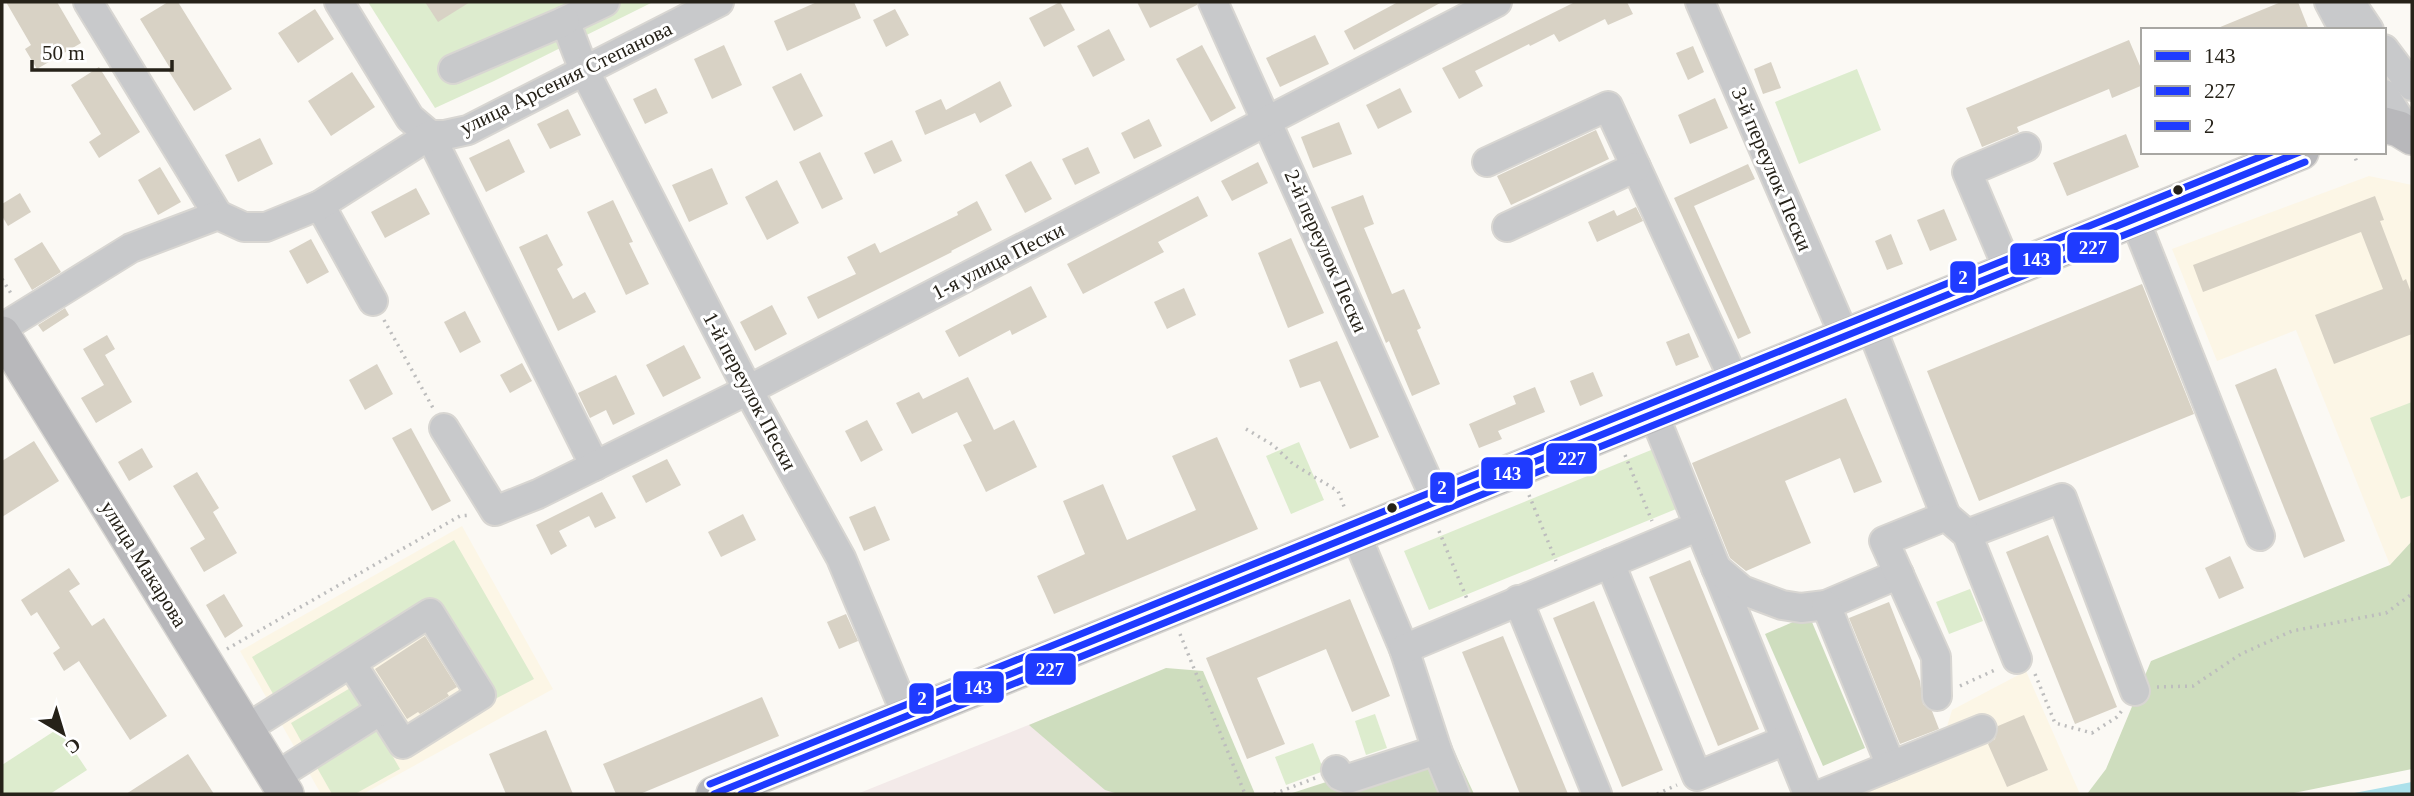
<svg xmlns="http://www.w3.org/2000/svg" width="2414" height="796" font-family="'Times New Roman',serif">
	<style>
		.built { fill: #fcf6e6 }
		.industrial { fill: #f3eae9 }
		.green { fill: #ddecce }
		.forest { fill: #ceddbe }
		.water { fill: #ade1eb }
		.building { fill: #d8d2c5 }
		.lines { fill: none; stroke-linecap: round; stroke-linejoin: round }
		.minor-casing { stroke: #d8d6d2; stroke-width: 32 }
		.major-casing { stroke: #d8d6d2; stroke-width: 38 }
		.path { stroke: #bdbdbd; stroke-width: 3.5; stroke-dasharray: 2 5; stroke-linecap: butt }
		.minor { stroke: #c8c9cb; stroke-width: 28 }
		.major { stroke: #b8b8bb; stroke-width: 35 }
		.bus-1-casing { stroke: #fff; stroke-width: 12 }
		.bus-2-casing { stroke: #fff; stroke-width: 12 }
		.bus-3-casing { stroke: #fff; stroke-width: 12 }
		.bus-1 { stroke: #1f3bff; stroke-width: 7 }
		.bus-2 { stroke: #1f3bff; stroke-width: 7 }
		.bus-3 { stroke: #1f3bff; stroke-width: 7 }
		.bus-dot { fill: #262219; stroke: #fff; stroke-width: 2.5 }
		.labels { text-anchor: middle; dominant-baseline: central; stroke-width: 6; stroke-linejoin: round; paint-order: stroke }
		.street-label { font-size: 21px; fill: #262219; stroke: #fff }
		.line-badge { stroke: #fff; stroke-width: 2.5 }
		.badge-label { font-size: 19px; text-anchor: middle; font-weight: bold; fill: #fff }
	</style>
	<rect width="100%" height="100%" fill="#fbf9f4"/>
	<g class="built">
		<path d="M2369,176L2412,185V541L2390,565L2296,330L2217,361L2172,249Z"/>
		<path d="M462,526L553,689L363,794H321L240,651Z"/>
		<path d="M2026,671L2080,794H1809L1945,733L1952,710Z"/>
	</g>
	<path class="industrial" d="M1153,675L1206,794H857Z"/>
	<g class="green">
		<path d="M368,2H653L494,81L435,108Z"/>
		<path d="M1857,69L1881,130L1799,164L1775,102Z"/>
		<path d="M2412,402V495L2401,499L2370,418Z"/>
		<path d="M1299,442L1324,500L1291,514L1266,456Z"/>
		<path d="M1656,448L1681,507L1429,610L1404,551Z"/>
		<path d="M454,540L534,679L495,699L429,602L276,699L252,657Z"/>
		<path d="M1970,589L1983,621L1949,634L1936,602Z"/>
		<path d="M352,687L366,712L305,748L291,723Z"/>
		<path d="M1375,714L1387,748L1366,755L1355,721Z"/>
		<path d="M373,722L400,769L355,794H332L311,757Z"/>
		<path d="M59,728L87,770L50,794H2V765Z"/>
		<path d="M1313,743L1324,771L1286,785L1275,757Z"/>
	</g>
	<g class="forest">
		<path d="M2412,541V769L2289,794H2087L2106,769L2151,661L2390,565Z"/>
		<path d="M1809,615L1865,748L1823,766L1765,634Z"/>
		<path d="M1166,668L1203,671L1255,794H1118L1105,790L1029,725Z"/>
		<path d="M1450,742L1474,794H1289Z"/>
	</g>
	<path class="water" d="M2412,782V794H2349Z"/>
	<g class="building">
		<path d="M6,2H57L81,43L37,69L25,49L31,45Z"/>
		<path d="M168,2H178L232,89L194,111L168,70L170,68L140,19Z"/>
		<path d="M425,2H470L438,22Z"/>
		<path d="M817,2H854L861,18L787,51L774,21Z"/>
		<path d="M1060,2L1075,30L1044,47L1029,18Z"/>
		<path d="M1137,2H1197V5L1150,28Z"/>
		<path d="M1398,2H1442L1354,50L1344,31Z"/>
		<path d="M1575,2H1627L1633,14L1608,25L1605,19L1559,42L1554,34L1530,46L1529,44L1475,71L1483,86L1459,99L1442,68Z"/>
		<path d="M2281,2H2298L2309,30H2213Z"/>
		<path d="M315,9L334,39L298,63L278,33Z"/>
		<path d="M895,9L909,35L886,47L873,20Z"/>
		<path d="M1109,29L1125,60L1093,77L1077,46Z"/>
		<path d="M1315,35L1329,64L1280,87L1266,58Z"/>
		<path d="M2129,40L2143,73V85L2112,98L2109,89L2017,127L2019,132L1982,147L1966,108Z"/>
		<path d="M724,45L742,85L712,99L694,59Z"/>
		<path d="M1202,45L1236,108L1211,122L1176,59Z"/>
		<path d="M1693,46L1704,72L1688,80L1676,53Z"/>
		<path d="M1771,62L1781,88L1763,94L1754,69Z"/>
		<path d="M99,67L140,132L99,158L89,142L101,134L71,85Z"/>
		<path d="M352,72L375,107L331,136L308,101Z"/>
		<path d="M801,73L823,116L794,131L772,87Z"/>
		<path d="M1000,81L1012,106L980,123L975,113L925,135L915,111L941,99L946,110Z"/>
		<path d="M656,88L668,113L645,124L633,99Z"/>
		<path d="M1400,88L1412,112L1378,129L1366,105Z"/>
		<path d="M1715,98L1728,128L1690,144L1678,115Z"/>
		<path d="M568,109L581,135L550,149L537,124Z"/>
		<path d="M1149,119L1162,146L1134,159L1121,133Z"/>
		<path d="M1339,122L1352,154L1313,168L1301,137Z"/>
		<path d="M1596,130L1609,159L1511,205L1497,176Z"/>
		<path d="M2126,134L2139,167L2067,196L2053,163Z"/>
		<path d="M260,138L273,164L238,182L225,155Z"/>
		<path d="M509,139L525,172L486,192L469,158Z"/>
		<path d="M892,140L902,161L874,174L864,153Z"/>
		<path d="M1088,147L1100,173L1075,185L1062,159Z"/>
		<path d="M820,152L843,199L822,209L799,162Z"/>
		<path d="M1031,161L1052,199L1025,213L1005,175Z"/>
		<path d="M1258,162L1268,183L1232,201L1221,181Z"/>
		<path d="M1748,164L1755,179L1694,206L1751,333L1738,339L1674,198Z"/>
		<path d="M160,167L181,202L158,215L138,180Z"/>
		<path d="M712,168L728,204L689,222L672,185Z"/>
		<path d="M777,180L799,223L767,240L745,197Z"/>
		<path d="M416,188L430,214L385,238L371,212Z"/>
		<path d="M20,193L31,212L8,226L2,216V204Z"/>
		<path d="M1363,195L1374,224L1364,228L1392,294L1404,289L1421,328L1417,330L1440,384L1412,396L1389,341L1386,343L1331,207Z"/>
		<path d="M1198,196L1208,216L1158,242L1164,252L1083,294L1067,264Z"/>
		<path d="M2375,196L2384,220L2380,221L2403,281L2406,279L2412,295V334L2334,364L2315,315L2383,289L2361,232L2203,292L2193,265Z"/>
		<path d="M613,200L633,242L629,243L649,284L626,295L587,212Z"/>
		<path d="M977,201L992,230L951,251L952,252L818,319L807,297L856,274L847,257L875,243L880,253L958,215L957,212Z"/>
		<path d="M1636,207L1643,221L1597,242L1588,222L1614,210L1617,216Z"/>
		<path d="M1944,209L1957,240L1930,251L1917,220Z"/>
		<path d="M547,234L563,265L557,269L573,299L585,292L596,312L558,331L519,247Z"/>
		<path d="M1891,234L1903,264L1887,270L1875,241Z"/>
		<path d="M1291,238L1324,313L1288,328L1258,253Z"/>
		<path d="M311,239L329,272L307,284L289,251Z"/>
		<path d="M42,242L61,272L32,290L14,259Z"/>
		<path d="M2142,284L2194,414L1979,501L1927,371Z"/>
		<path d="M1031,286L1047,317L1012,335L1010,330L959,357L945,331Z"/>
		<path d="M1184,288L1196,315L1167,329L1154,302Z"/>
		<path d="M772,305L787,334L755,351L740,322Z"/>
		<path d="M65,308L69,315L43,332L38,325Z"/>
		<path d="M465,311L481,342L460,353L444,322Z"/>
		<path d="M1689,333L1699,357L1676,366L1666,342Z"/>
		<path d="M107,335L115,349L105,355L132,402L96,423L81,398L104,385L83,349Z"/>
		<path d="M1337,341L1379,437L1350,449L1320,381L1300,388L1289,360Z"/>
		<path d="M684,345L701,378L663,397L646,365Z"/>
		<path d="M522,363L532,381L510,393L500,375Z"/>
		<path d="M377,364L393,394L365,410L349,380Z"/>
		<path d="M2276,368L2345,541L2304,558L2235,385Z"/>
		<path d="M1593,372L1603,396L1580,406L1570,381Z"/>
		<path d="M616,375L635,414L613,425L606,410L590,418L578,393Z"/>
		<path d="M968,377L994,430L1014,420L1037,467L986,492L963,445L972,441L957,412L912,434L896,403L919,392L923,399Z"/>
		<path d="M1535,387L1545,412L1498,431L1502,439L1479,448L1469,424L1516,404L1513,396Z"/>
		<path d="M1846,398L1882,482L1854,493L1840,458L1785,481L1811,543L1746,571L1730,558L1692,463Z"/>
		<path d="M867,420L883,450L861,462L845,431Z"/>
		<path d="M411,428L451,501L432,511L392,438Z"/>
		<path d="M1217,437L1258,529L1054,614L1037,576L1085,554L1063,501L1103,484L1127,540L1196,510L1172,456Z"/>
		<path d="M34,441L59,481L2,517V461Z"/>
		<path d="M142,448L153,467L129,481L118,462Z"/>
		<path d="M667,459L681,485L646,503L632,476Z"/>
		<path d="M197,472L219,508L213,512L237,553L204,572L190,548L205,539L173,486Z"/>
		<path d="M602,492L616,518L595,528L589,516L559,531L567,546L551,555L536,525Z"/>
		<path d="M875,506L890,540L864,551L849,517Z"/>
		<path d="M743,514L756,540L721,557L708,532Z"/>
		<path d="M2048,535L2117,707L2075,724L2006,552Z"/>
		<path d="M2230,556L2244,588L2219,599L2205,568Z"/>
		<path d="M1690,560L1759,729L1718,746L1649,577Z"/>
		<path d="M69,568L80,584L69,591L92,626L104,618L167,716L130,740L79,661L64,671L53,653L60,648L37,612L31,616L21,600Z"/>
		<path d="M224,594L243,626L225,638L206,605Z"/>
		<path d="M1350,599L1390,696L1352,712L1326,649L1257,678L1285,744L1247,759L1206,658Z"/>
		<path d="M1594,601L1663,770L1622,787L1553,618Z"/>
		<path d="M1889,602L1920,681L1923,704L1932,711L1939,729L1900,744L1849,618Z"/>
		<path d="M846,614L858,641L839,649L827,622Z"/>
		<path d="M425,636L457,687L447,693L449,696L420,714L418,712L407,719L375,669Z"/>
		<path d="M1503,636L1568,794H1520L1462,652Z"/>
		<path d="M762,697L779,736L640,794H616L603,764Z"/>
		<path d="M2024,715L2048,770L2007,787L1988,744L1995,739L1998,726Z"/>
		<path d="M546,730L573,794H506L489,754Z"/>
		<path d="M188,754L214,794H126Z"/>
	</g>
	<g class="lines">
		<g class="minor-casing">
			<g id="minor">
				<path d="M88,2L218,215"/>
				<path d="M339,2L410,118L430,135L595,466"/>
				<path d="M605,2L565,21L584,70L748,390L841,558L907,716"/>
				<path d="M1213,2L1437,502"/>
				<path d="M1700,2L1845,337"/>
				<path d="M2329,2L2344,30"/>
				<path d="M2350,2L2369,30"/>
				<path d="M2384,49L2412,86"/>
				<path d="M453,69L565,21"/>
				<path d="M2384,94L2410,136"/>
				<path d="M1487,162L1608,106L1735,382"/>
				<path d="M320,205L373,301"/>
				<path d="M2135,220L2260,536"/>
				<path d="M1507,227L1636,167"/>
				<path d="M2009,271L1967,172L2026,147"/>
				<path d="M1871,327L1946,516"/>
				<path d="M2,328L131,248L218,215L244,227H266L320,205L430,135H445L468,130L719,2"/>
				<path d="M1654,415L1808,794"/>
				<path d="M444,428L495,511L538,494L748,390L1497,2"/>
				<path d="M1967,534L2062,498L2135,691"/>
				<path d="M1356,535L1404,649L1437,750L1455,794"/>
				<path d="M1610,563L1697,776L1786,740"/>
				<path d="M1716,568L1742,590L1782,605L1801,608L1826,605L1899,574"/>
				<path d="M1518,600L1597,794"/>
				<path d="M1826,605L1891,766"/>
				<path d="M1404,649L1699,526"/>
				<path d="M1937,696L1936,657L1884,541L1946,516L1967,534L2017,659"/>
				<path d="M246,729C307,691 368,652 430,613L481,695L403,744L351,663"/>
				<path d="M1336,770L1340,776L1348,779L1437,750"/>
				<path d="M275,777L381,710"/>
				<path d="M1822,794L1982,729"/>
			</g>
		</g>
		<g class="major-casing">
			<g id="major">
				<path d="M2384,125L2399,129L2412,137"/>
				<path d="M2,334L286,794"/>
				<path d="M714,794L2301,152"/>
			</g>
		</g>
		<g class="path">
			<path d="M2353,152L2358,165"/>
			<path d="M2,279L12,295"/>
			<path d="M384,320L433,408"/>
			<path d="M1246,429L1273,445L1293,464L1338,491L1345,509"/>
			<path d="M1625,455L1652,521"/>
			<path d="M1529,495L1556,561"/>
			<path d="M1439,531L1467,599"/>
			<path d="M1180,634L1245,794"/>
			<path d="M227,649L460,516L471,515"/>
			<path d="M2035,674L2055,723L2092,733L2117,717L2124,708"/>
			<path d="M1960,686L1997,669"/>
			<path d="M2157,687L2193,686L2241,654L2292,631L2386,613L2412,594"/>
			<path d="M1274,794L1318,777"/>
			<path d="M1657,794L1677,785"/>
		</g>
		<use href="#minor" class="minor"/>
		<use href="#major" class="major"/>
		<g class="bus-1-casing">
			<path id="bus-1" d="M714,794L2300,152"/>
		</g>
		<g class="bus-2-casing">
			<path id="bus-2" d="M741,794L2305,162"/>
		</g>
		<g class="bus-3-casing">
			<path id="bus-3" d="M710,784L2272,152"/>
		</g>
		<use href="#bus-1" class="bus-1"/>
		<use href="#bus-2" class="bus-2"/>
		<use href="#bus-3" class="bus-3"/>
	</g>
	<g class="bus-dot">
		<circle cx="2178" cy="190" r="6"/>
		<circle cx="1392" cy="508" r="6"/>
	</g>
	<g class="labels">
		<g class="street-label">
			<text transform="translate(566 78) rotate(-26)">улица Арсения Степанова</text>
			<text transform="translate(1772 169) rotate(67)">3-й переулок Пески</text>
			<text transform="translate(1326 251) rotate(66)">2-й переулок Пески</text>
			<text transform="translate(998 261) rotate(-27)">1-я улица Пески</text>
			<text transform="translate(750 391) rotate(62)">1-й переулок Пески</text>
			<text transform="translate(144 564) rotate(58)">улица Макарова</text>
		</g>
	</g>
	<g class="line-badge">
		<rect x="2066" y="231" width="54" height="33" rx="7" fill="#1f3bff"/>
		<rect x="2009" y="242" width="53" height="34" rx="7" fill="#1f3bff"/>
		<rect x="1949" y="260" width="28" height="34" rx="7" fill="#1f3bff"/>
		<rect x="1545" y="442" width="53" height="33" rx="7" fill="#1f3bff"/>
		<rect x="1480" y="456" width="54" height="34" rx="7" fill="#1f3bff"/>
		<rect x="1429" y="471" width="27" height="33" rx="7" fill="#1f3bff"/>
		<rect x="1024" y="652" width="53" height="34" rx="7" fill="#1f3bff"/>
		<rect x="952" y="670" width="53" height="34" rx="7" fill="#1f3bff"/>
		<rect x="908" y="682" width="27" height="33" rx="7" fill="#1f3bff"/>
	</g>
	<g class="badge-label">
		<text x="2093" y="254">227</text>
		<text x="2036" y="266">143</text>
		<text x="1963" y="284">2</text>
		<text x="1572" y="465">227</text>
		<text x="1507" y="480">143</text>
		<text x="1442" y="494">2</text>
		<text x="1050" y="676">227</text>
		<text x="978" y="694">143</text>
		<text x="922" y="705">2</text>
	</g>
	<rect width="2414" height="796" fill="none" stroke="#262219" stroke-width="7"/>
	<rect x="2141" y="28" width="245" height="126" fill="#ffffff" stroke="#a8a7a3" stroke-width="2"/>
	<rect x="2155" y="51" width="35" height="10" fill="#1f3bff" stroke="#a8a7a3" stroke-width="2"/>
	<text x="2204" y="63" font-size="21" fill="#262219">143</text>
	<rect x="2155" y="86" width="35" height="10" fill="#1f3bff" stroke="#a8a7a3" stroke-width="2"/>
	<text x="2204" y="98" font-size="21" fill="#262219">227</text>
	<rect x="2155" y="121" width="35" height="10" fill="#1f3bff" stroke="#a8a7a3" stroke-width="2"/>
	<text x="2204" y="133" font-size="21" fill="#262219">2</text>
	<g transform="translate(63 733) rotate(142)" stroke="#ffffff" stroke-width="5" paint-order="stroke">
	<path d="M0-5L12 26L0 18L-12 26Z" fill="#262219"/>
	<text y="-10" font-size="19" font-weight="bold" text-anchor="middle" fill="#262219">С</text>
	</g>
	<path d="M32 60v10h140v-10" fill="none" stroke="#262219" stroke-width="3.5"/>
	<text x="42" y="60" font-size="21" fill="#262219" stroke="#ffffff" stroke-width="5" paint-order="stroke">50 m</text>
</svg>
